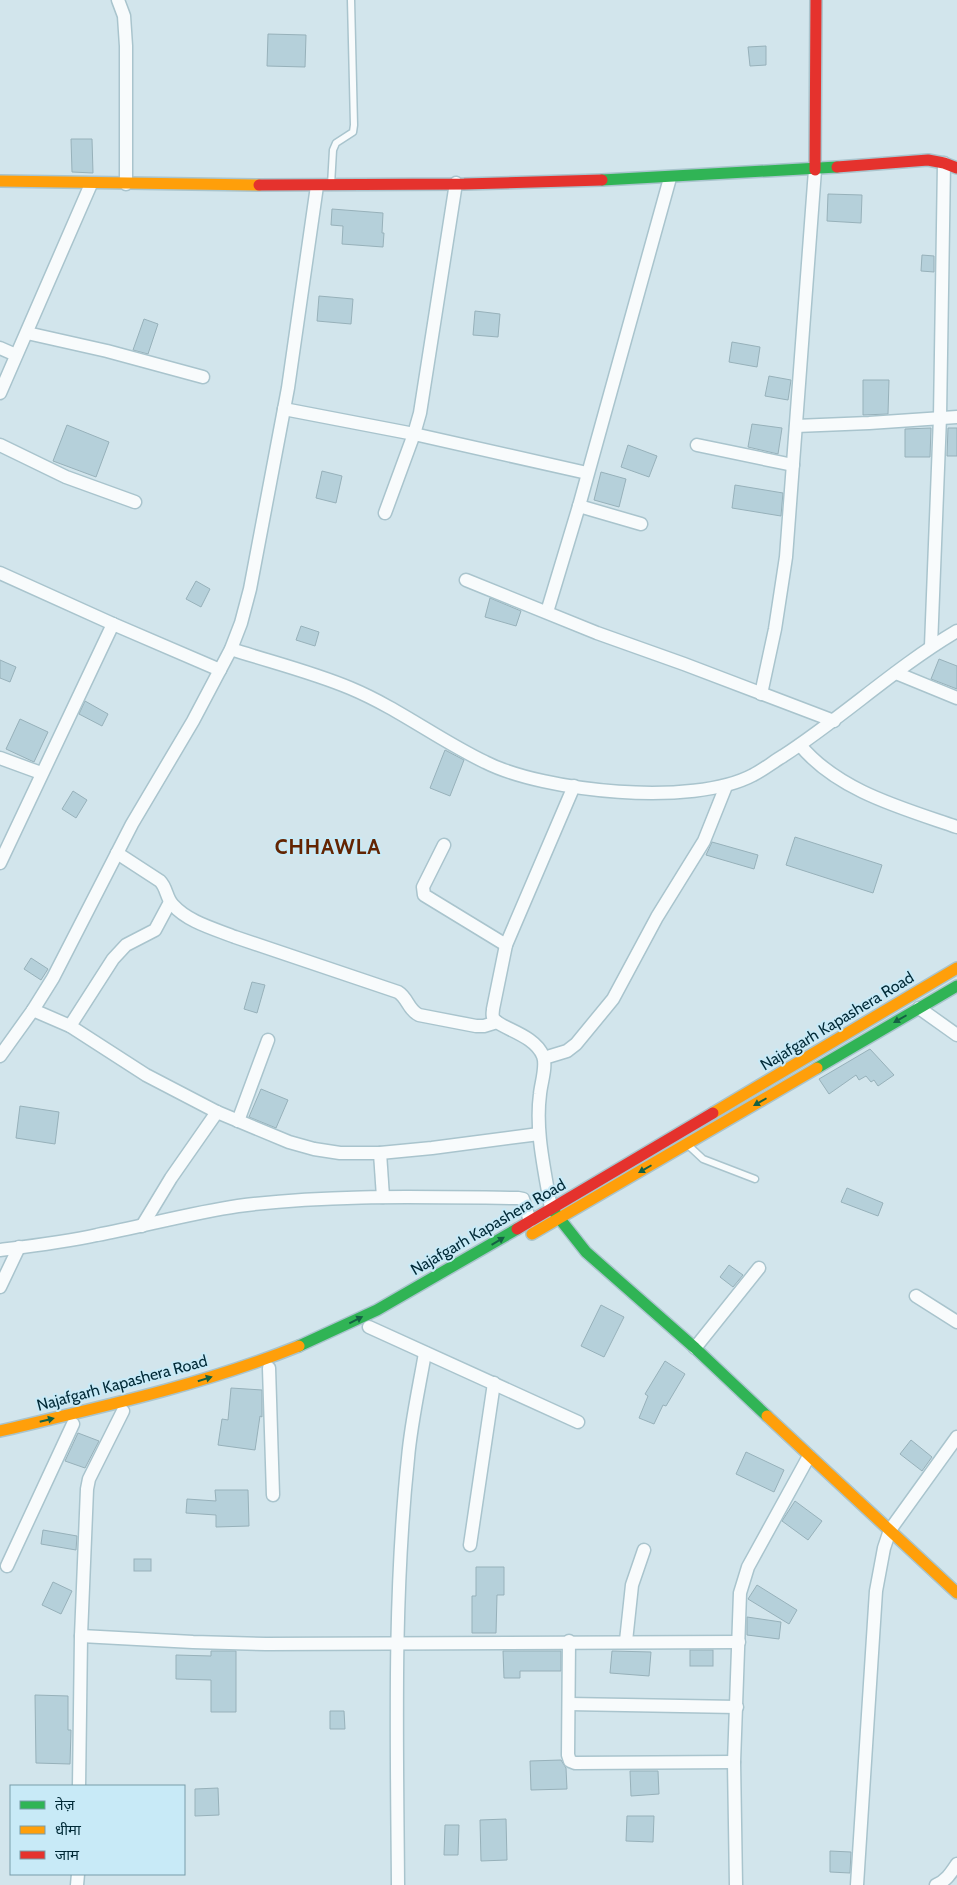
<svg xmlns="http://www.w3.org/2000/svg" width="957" height="1885" font-family="Cabin,'Noto Sans Devanagari',sans-serif">
	<style>
		.building { fill: #b5d0da; stroke: #97b1ba }
		.lines { fill: none; stroke-linecap: round; stroke-linejoin: round }
		.lane-casing { stroke: #a9c4cd; stroke-width: 9 }
		.street-casing { stroke: #a9c4cd; stroke-width: 15 }
		.fast-casing { stroke: #a9c4cd; stroke-width: 14 }
		.slow-casing { stroke: #a9c4cd; stroke-width: 14 }
		.jam-casing { stroke: #a9c4cd; stroke-width: 14 }
		.lane { stroke: #f8fbfc; stroke-width: 6 }
		.street { stroke: #f8fbfc; stroke-width: 12 }
		.fast { stroke: #30b455; stroke-width: 11 }
		.slow { stroke: #ff9f0a; stroke-width: 11 }
		.jam { stroke: #e5322d; stroke-width: 11 }
		.oneway { fill: #146143 }
		.labels { text-anchor: middle; dominant-baseline: central; stroke-width: 4; stroke-linejoin: round; paint-order: stroke }
		.street-label { font-size: 16px; fill: #012a37; stroke: #c8eaf7 }
		.district-label { font-size: 21px; font-weight: bold; letter-spacing: 1px; fill: #632402; stroke: #c8eaf7 }
	</style>
	<rect width="100%" height="100%" fill="#d2e5ec"/>
	<g class="building">
		<path d="M268,34L306,35L305,67L267,66Z"/>
		<path d="M766,46V65L750,66L748,47Z"/>
		<path d="M71,139H92L93,173L72,172Z"/>
		<path d="M828,194L862,195L861,223L827,221Z"/>
		<path d="M332,209L383,213L382,233H384L383,247L342,244L343,226L331,225Z"/>
		<path d="M922,255L934,256V272L921,271Z"/>
		<path d="M319,296L353,299L351,324L317,321Z"/>
		<path d="M475,311L500,314L498,337L473,335Z"/>
		<path d="M144,319L158,324L148,354L133,350Z"/>
		<path d="M732,342L760,347L757,367L729,362Z"/>
		<path d="M769,376L791,380L788,400L765,396Z"/>
		<path d="M863,380H889L888,414L863,415Z"/>
		<path d="M752,424L782,428L778,454L748,447Z"/>
		<path d="M67,425L109,442L96,477L53,461Z"/>
		<path d="M931,428L930,457H905V429Z"/>
		<path d="M948,428H957V456H947Z"/>
		<path d="M628,445L657,456L649,477L621,467Z"/>
		<path d="M322,471L342,476L336,503L316,498Z"/>
		<path d="M601,472L626,479L619,507L594,500Z"/>
		<path d="M735,485L783,493L781,516L732,508Z"/>
		<path d="M196,581L210,589L201,607L186,599Z"/>
		<path d="M490,598L521,611L516,626L485,617Z"/>
		<path d="M301,626L319,632L315,646L296,640Z"/>
		<path d="M939,659L957,666V689L931,679Z"/>
		<path d="M0,660L16,667L10,682L0,678Z"/>
		<path d="M85,701L108,714L102,726L79,714Z"/>
		<path d="M20,719L48,732L34,762L6,749Z"/>
		<path d="M445,750L464,760L450,796L430,788Z"/>
		<path d="M73,791L87,800L76,818L62,809Z"/>
		<path d="M795,837L882,865L873,893L786,865Z"/>
		<path d="M712,842L758,855L754,869L706,855Z"/>
		<path d="M31,958L48,969L41,980L24,969Z"/>
		<path d="M252,982L265,985L257,1013L244,1009Z"/>
		<path d="M870,1049L894,1075L878,1086L874,1080L871,1082L866,1076L859,1080L856,1075L829,1094L819,1079Z"/>
		<path d="M261,1089L288,1100L276,1128L249,1117Z"/>
		<path d="M20,1106L59,1112L55,1144L16,1138Z"/>
		<path d="M847,1188L883,1203L878,1216L841,1202Z"/>
		<path d="M729,1265L743,1275L733,1287L720,1277Z"/>
		<path d="M601,1305L624,1317L604,1357L581,1346Z"/>
		<path d="M665,1361L685,1374L666,1406L663,1405L654,1424L639,1418L648,1396L645,1394Z"/>
		<path d="M231,1388L262,1390V1417L260,1416L255,1450L218,1445L222,1419L228,1420Z"/>
		<path d="M78,1433L99,1441L85,1468L65,1461Z"/>
		<path d="M911,1440L932,1457L922,1471L900,1454Z"/>
		<path d="M746,1452L784,1470L774,1492L736,1474Z"/>
		<path d="M215,1490H248L249,1526L216,1527V1515L186,1513L187,1499L216,1501Z"/>
		<path d="M795,1501L822,1521L808,1540L782,1521Z"/>
		<path d="M43,1530L77,1536L76,1550L41,1544Z"/>
		<rect x="134" y="1559" width="17" height="12"/>
		<path d="M476,1567H504V1595H497L496,1633H472V1596H476Z"/>
		<path d="M53,1582L72,1591L61,1614L42,1605Z"/>
		<path d="M757,1585L797,1610L789,1624L748,1599Z"/>
		<path d="M747,1617L781,1622L779,1639L747,1635Z"/>
		<rect x="690" y="1650" width="23" height="16"/>
		<path d="M211,1651H236V1712H211V1680L176,1679V1655L211,1656Z"/>
		<path d="M503,1651H561V1671H520V1678H504Z"/>
		<path d="M612,1651L651,1652L649,1676L610,1673Z"/>
		<path d="M35,1695L68,1696V1730H71L70,1764L36,1763Z"/>
		<path d="M330,1711H344L345,1729H330Z"/>
		<path d="M561,1760L566,1768L567,1789L531,1790L530,1761Z"/>
		<path d="M630,1771H658L659,1794L631,1796Z"/>
		<path d="M218,1788L219,1815L195,1816V1789Z"/>
		<path d="M627,1816H654L653,1842L626,1841Z"/>
		<path d="M506,1819L507,1860L481,1861L480,1820Z"/>
		<path d="M445,1825H459L458,1855H444Z"/>
		<path d="M830,1851L851,1852L850,1873L830,1872Z"/>
	</g>
	<g class="lines">
		<g class="lane-casing">
			<g id="lane">
				<path d="M331,185L333,150L336,143L353,132L354,125L351,0"/>
				<path d="M688,1145L703,1159L755,1179"/>
			</g>
		</g>
		<g class="street-casing">
			<g id="street">
				<path d="M118,0L124,16L126,46V184"/>
				<path d="M27,333L107,351L203,377"/>
				<path d="M0,348L16,355"/>
				<path d="M0,393L91,184"/>
				<path d="M284,409L414,434L587,473"/>
				<path d="M796,426L869,423L957,417"/>
				<path d="M0,445L66,477L135,502"/>
				<path d="M697,445L793,465"/>
				<path d="M579,506L641,524"/>
				<path d="M385,513L414,434L420,413L456,183"/>
				<path d="M0,573L113,624L220,670"/>
				<path d="M466,580L597,633L684,664L834,721"/>
				<path d="M547,612L579,506L670,178"/>
				<path d="M931,646L940,417L944,163"/>
				<path d="M231,649C271,662 312,672 350,688C398,708 439,740 485,762C544,792 693,807 753,775C763,770 773,762 783,756C843,717 896,667 957,631"/>
				<path d="M896,673L957,698"/>
				<path d="M761,694L775,629L786,557L815,170"/>
				<path d="M800,745C838,791 902,808 957,827"/>
				<path d="M0,758L41,773"/>
				<path d="M444,845L423,887L424,895L506,945"/>
				<path d="M117,853L160,881C167,888 166,898 173,905C188,922 215,929 235,937L398,992C408,998 408,1010 419,1015L476,1026H484L497,1022"/>
				<path d="M0,863L113,624"/>
				<path d="M919,1008L957,1035"/>
				<path d="M33,1010L70,1026L146,1075L217,1112L289,1142L314,1149L340,1153H380L432,1148L539,1134"/>
				<path d="M70,1026L113,959L126,945L155,930L170,902"/>
				<path d="M0,1056L33,1010L53,978L132,824L193,721L231,649L241,623L250,589L288,388L317,186"/>
				<path d="M544,1058L567,1051L576,1044L613,999L657,917L704,841L726,786"/>
				<path d="M238,1121L268,1040"/>
				<path d="M380,1153L383,1197"/>
				<path d="M551,1209C545,1171 535,1132 540,1094C541,1083 547,1066 543,1056C534,1033 496,1028 493,1017C492,1014 493,1012 493,1009L506,945L574,786"/>
				<path d="M142,1226L171,1178L217,1112"/>
				<path d="M0,1250C32,1246 65,1242 97,1235C144,1226 191,1213 238,1206C330,1194 425,1197 518,1198L523,1199L530,1221"/>
				<path d="M0,1287L19,1247"/>
				<path d="M916,1296L957,1322"/>
				<path d="M369,1327L578,1422"/>
				<path d="M695,1348L759,1268"/>
				<path d="M269,1368L273,1495"/>
				<path d="M470,1545L494,1383"/>
				<path d="M7,1566L73,1424"/>
				<path d="M81,1636L193,1642L266,1644L739,1642"/>
				<path d="M569,1641L568,1755L570,1761L575,1763L734,1762"/>
				<path d="M626,1641L632,1585L644,1550"/>
				<path d="M569,1704L737,1707"/>
				<path d="M79,1786L81,1636L87,1489L89,1479L123,1411"/>
				<path d="M77,1885L78,1874"/>
				<path d="M398,1885C397,1742 393,1600 408,1458C411,1423 419,1388 425,1353"/>
				<path d="M736,1885L734,1762L740,1593L748,1567L809,1456"/>
				<path d="M857,1885L876,1591L884,1548L890,1530L957,1437"/>
				<path d="M936,1885C946,1881 951,1873 957,1864"/>
			</g>
		</g>
		<g class="fast-casing">
			<g id="fast">
				<path d="M602,180L837,167"/>
				<path d="M817,1068L957,986"/>
				<path d="M552,1209L586,1252L695,1348L767,1416"/>
				<path d="M299,1346L377,1310L517,1229"/>
			</g>
		</g>
		<g class="slow-casing">
			<g id="slow">
				<path d="M0,181L259,185"/>
				<path d="M713,1113L957,968"/>
				<path d="M532,1234L817,1068"/>
				<path d="M767,1416L957,1593"/>
				<path d="M0,1431C101,1407 202,1385 299,1346"/>
			</g>
		</g>
		<g class="jam-casing">
			<g id="jam">
				<path d="M837,167L928,160L944,163L957,168"/>
				<path d="M815,170L816,0"/>
				<path d="M259,185L464,184L602,180"/>
				<path d="M517,1229L713,1113"/>
			</g>
		</g>
		<use href="#lane" class="lane"/>
		<use href="#street" class="street"/>
		<use href="#fast" class="fast"/>
		<use href="#slow" class="slow"/>
		<use href="#jam" class="jam"/>
	</g>
	<defs><path id="oneway-solid" d="M-6-.8H1V-3.2L6.5 0L1 3.2V.8H-6Z" transform="scale(1.25)"/></defs>
	<g class="oneway">
		<use href="#oneway-solid" transform="translate(900 1019) rotate(150)"/>
		<use href="#oneway-solid" transform="translate(760 1102) rotate(150)"/>
		<use href="#oneway-solid" transform="translate(645 1169) rotate(150)"/>
		<use href="#oneway-solid" transform="translate(498 1241) rotate(-31)"/>
		<use href="#oneway-solid" transform="translate(356 1320) rotate(-27)"/>
		<use href="#oneway-solid" transform="translate(205 1379) rotate(-17)"/>
		<use href="#oneway-solid" transform="translate(47 1420) rotate(-14)"/>
	</g>
	<g class="labels">
		<g class="street-label">
			<text transform="translate(837 1021) rotate(-31)">Najafgarh Kapashera Road</text>
			<text transform="translate(488 1227) rotate(-30)">Najafgarh Kapashera Road</text>
			<text transform="translate(122 1383) rotate(-15)">Najafgarh Kapashera Road</text>
		</g>
		<g class="district-label">
			<text x="328" y="846">CHHAWLA</text>
		</g>
	</g>
	<rect x="10" y="1785" width="175" height="90" fill="#c8eaf7" stroke="#789daa"/>
	<rect x="20" y="1801" width="25" height="8" fill="#30b455" stroke="#789daa"/>
	<text x="55" y="1810" font-size="15" fill="#012a37">तेज़</text>
	<rect x="20" y="1826" width="25" height="8" fill="#ff9f0a" stroke="#789daa"/>
	<text x="55" y="1835" font-size="15" fill="#012a37">धीमा</text>
	<rect x="20" y="1851" width="25" height="8" fill="#e5322d" stroke="#789daa"/>
	<text x="55" y="1860" font-size="15" fill="#012a37">जाम</text>
</svg>
